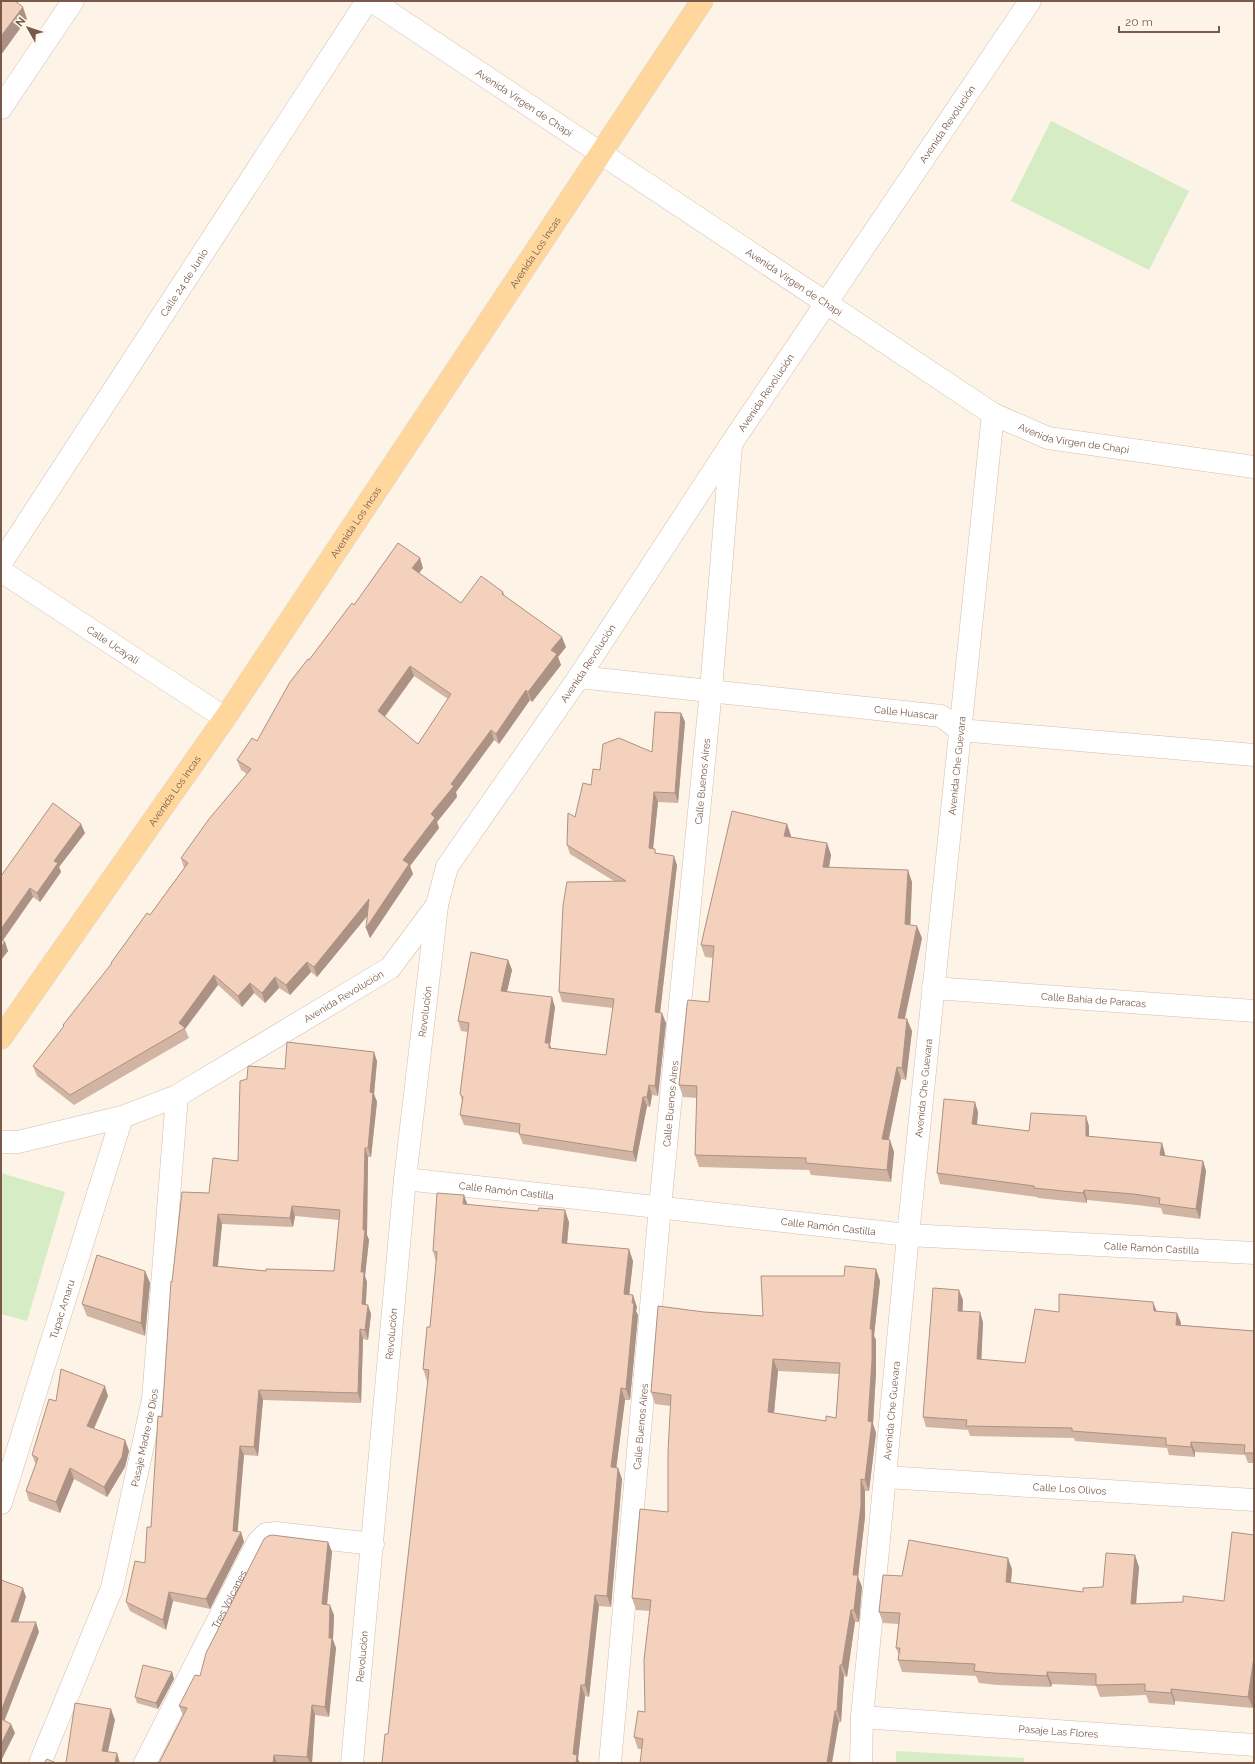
<svg xmlns="http://www.w3.org/2000/svg" width="1255" height="1764" font-family="Raleway,sans-serif">
	<style>
		.green { fill: #d5ecc4 }
		.lines { fill: none; stroke-linecap: round; stroke-linejoin: round }
		.minor-casing { stroke: #d3bdae; stroke-width: 23 }
		.major-casing { stroke: #dcd4d0; stroke-width: 23 }
		.minor { stroke: #fff; stroke-width: 22 }
		.major { stroke: #ffd79c; stroke-width: 22 }
		.wall { fill: #d2b4a3; fill-rule: evenodd }
		.shaded-wall { fill: #ab9284 }
		.building { fill: #f4d1bd; stroke: #ab9284; fill-rule: evenodd }
		.labels { text-anchor: middle; dominant-baseline: central; stroke-width: 3.5; stroke-linejoin: round; paint-order: stroke }
		.street-label { font-size: 10px; fill: #795949; stroke: #fff8ee }
	</style>
	<rect width="100%" height="100%" fill="#fdf4e7"/>
	<g class="green">
		<path d="M1051,121L1189,191L1149,270L1011,201Z"/>
		<path d="M1,1173L65,1192L27,1321L1,1314Z"/>
		<path d="M896,1751L1024,1758V1763H896Z"/>
	</g>
	<g class="lines">
		<g class="minor-casing">
			<g id="minor">
				<path id="s1" d="M372,1L993,414L1048,438L1254,467"/>
				<path d="M1,108L73,1"/>
				<path id="s2" d="M1,563L367,1"/>
				<path id="s3" d="M1,571L225,718"/>
				<path id="s4" d="M579,677L941,716L960,730L1254,755"/>
				<path id="s5" d="M933,988L1254,1011"/>
				<path id="s6" d="M1,1142H18L122,1117L177,1096L390,968L437,905L447,867L579,677L731,444L1030,1"/>
				<path id="s7" d="M405,1179L908,1235L1254,1253"/>
				<path id="s8" d="M885,1477L1254,1500"/>
				<path id="s9" d="M1,1503L122,1117"/>
				<path id="s10" d="M862,1717L1254,1745"/>
				<path id="s11" d="M40,1763L112,1588L153,1399L177,1096"/>
				<path id="s12" d="M145,1763L258,1542L266,1534L276,1533L373,1544"/>
				<path id="s13" d="M352,1763L405,1179L437,906"/>
				<path id="s14" d="M610,1763L660,1207L711,690L731,446"/>
				<path id="s15" d="M861,1763L862,1717L908,1235L993,414"/>
			</g>
		</g>
		<g class="major-casing">
			<g id="major">
				<path id="s16" d="M1,1038L225,718L702,1"/>
			</g>
		</g>
		<use href="#minor" class="minor"/>
		<use href="#major" class="major"/>
	</g>
	<g class="wall">
		<path d="M423,568L419,573L461,603L503,592L505,596L566,647L558,657L561,665L532,702L530,700L499,744L494,740L456,792L457,797L437,822L439,828L410,866L413,874L370,938L366,928L367,916L317,977L311,972L290,995L279,988L265,1003L254,993L242,1007L218,985L185,1029L189,1038L74,1105L37,1076L33,1066L64,1027L63,1025L112,964L111,963L150,915L184,868L181,858L247,774L241,770L237,760L257,741L309,660L354,605ZM414,676L448,699L418,744L385,717Z"/>
		<path d="M681,713L685,722L678,803L658,802L653,849L657,854L677,865L660,1013L666,1023L658,1096L652,1095L650,1107L647,1106L636,1162L523,1144L519,1134V1133L464,1125L460,1115L462,1101L460,1094L468,1032L461,1031L458,1021L508,960L512,970L507,991L555,1007L550,1045L551,1048L606,1055L613,1008L562,1002L559,992L614,881L570,854L567,845L575,817L591,785L600,770L652,752Z"/>
		<path d="M787,824L791,836V837L827,843L831,855L829,867L912,882L910,925L922,938L905,1019L912,1031L906,1080L901,1079L889,1140L894,1152L891,1182L811,1175L809,1170L699,1167L695,1155L697,1098L683,1097L679,1085L709,1002L713,958L705,957L701,945Z"/>
		<path d="M85,833L59,867L61,872L40,902L33,897L3,940L5,942L8,951L1,960V876Z"/>
		<path d="M377,1061L374,1094L377,1102L371,1157H368L367,1235L369,1240L365,1276L367,1282L366,1304L371,1314L368,1340L363,1339L361,1403L263,1400L258,1456L244,1455L237,1532H241L244,1542L210,1609L173,1601L166,1630L130,1611L126,1602L145,1563L151,1527L162,1417L172,1282L209,1193L238,1161L247,1079L285,1069ZM295,1216L339,1220L334,1271H266L218,1266L222,1224L293,1227Z"/>
		<path d="M978,1112L977,1125L1029,1131L1089,1126V1137L1162,1143L1165,1154V1156L1203,1161L1206,1171L1200,1219L1163,1214L1161,1208L1137,1205L1087,1200V1203L1038,1198L1037,1197L940,1184L937,1173Z"/>
		<path d="M468,1204L569,1222L567,1244L633,1261L629,1295L637,1307L636,1311L638,1315L630,1400H625L616,1468H618L622,1479L611,1607L599,1606L589,1697L585,1696L578,1759L388,1734L428,1381H427L423,1369L430,1327L436,1262L433,1251Z"/>
		<path d="M876,1269L880,1281L874,1336L876,1340V1372L873,1424L876,1433L869,1491H865V1517L858,1577L862,1587L859,1622H855L847,1677L844,1676L841,1722L642,1749H638L634,1737L645,1712L650,1611L636,1610L632,1598L668,1512L671,1406L655,1404L651,1392L704,1312L763,1316L844,1276ZM778,1371L839,1374L836,1418L826,1421L774,1413Z"/>
		<path d="M145,1271L150,1283L145,1336L87,1316L82,1304Z"/>
		<path d="M963,1300L962,1311L983,1322L981,1360L1025,1363L1059,1312L1157,1311L1177,1313L1181,1323L1180,1325L1254,1331V1463H1248L1245,1455L1195,1452V1457L1169,1455L1167,1448L1075,1441L1074,1438L970,1436L968,1430L926,1427L923,1417Z"/>
		<path d="M108,1396L94,1429L125,1440L129,1451L125,1467L107,1497L74,1479L60,1513L29,1501L26,1491L36,1465L32,1455L56,1401Z"/>
		<path d="M328,1542L332,1552L327,1605L334,1615L333,1640L336,1648L329,1717L315,1715L312,1763H159L183,1715L179,1706L200,1676Z"/>
		<path d="M1139,1567L1136,1604L1224,1601L1253,1708L1175,1701V1705L1149,1703L1146,1695L1100,1697L1096,1686L1052,1684L1051,1687L997,1685L979,1683L976,1676L902,1672L898,1660L899,1655L896,1648L899,1624L883,1623L879,1612L902,1576L1012,1569L1011,1582L1083,1592L1103,1587Z"/>
		<path d="M172,1672L174,1679L158,1709L137,1703L135,1697Z"/>
	</g>
	<g class="shaded-wall">
		<path d="M23,7L27,19L1,55V36Z"/>
		<path d="M420,558L423,568L415,578L412,568Z"/>
		<path d="M562,637L566,647L558,657L561,665L532,702L528,692L551,650Z"/>
		<path d="M410,666L414,676L381,721L378,711Z"/>
		<path d="M526,690L530,700L499,744L496,734Z"/>
		<path d="M681,713L685,722L678,803L675,793Z"/>
		<path d="M491,730L494,740L456,792L457,797L437,822L439,828L410,866L413,874L370,938L366,928L403,860L431,814L451,784Z"/>
		<path d="M654,792L658,802L652,858L649,848Z"/>
		<path d="M81,824L85,833L59,867L61,872L40,902L37,893L54,861Z"/>
		<path d="M787,824L791,836L788,848L784,836Z"/>
		<path d="M827,843L831,855L827,879L823,867Z"/>
		<path d="M674,856L677,865L659,1022L655,1012Z"/>
		<path d="M908,870L912,882L910,936L905,924Z"/>
		<path d="M30,888L33,897L1,943V929Z"/>
		<path d="M369,899L373,909L317,977L314,967Z"/>
		<path d="M917,926L922,938L902,1030L898,1018Z"/>
		<path d="M5,942L8,951L1,960V947Z"/>
		<path d="M508,960L512,970L505,1000L501,991Z"/>
		<path d="M307,962L311,972L290,995L286,985Z"/>
		<path d="M214,975L218,985L185,1029V1028L179,1023Z"/>
		<path d="M275,977L279,988L265,1003L262,993Z"/>
		<path d="M250,983L254,993L242,1007L238,996Z"/>
		<path d="M552,997L555,1007L550,1045L553,1053L545,1043Z"/>
		<path d="M662,1013L666,1023L658,1096L655,1086Z"/>
		<path d="M907,1019L912,1031L906,1080L902,1068Z"/>
		<path d="M374,1052L377,1061L374,1094L377,1102L371,1157L368,1148L370,1092Z"/>
		<path d="M897,1067L901,1079L886,1151L882,1139Z"/>
		<path d="M649,1085L652,1095L650,1107L647,1097Z"/>
		<path d="M643,1097L647,1106L636,1162L633,1152Z"/>
		<path d="M975,1102L978,1112L976,1135L972,1124Z"/>
		<path d="M1086,1116L1089,1126V1147L1086,1136Z"/>
		<path d="M890,1140L894,1152L891,1182L887,1170Z"/>
		<path d="M1162,1143L1165,1154L1164,1165L1160,1155Z"/>
		<path d="M365,1148L368,1157L367,1235L369,1240L365,1276L367,1282L365,1314L362,1304L361,1272L363,1230Z"/>
		<path d="M1203,1161L1206,1171L1200,1219L1196,1209Z"/>
		<path d="M1084,1190L1087,1200V1203L1083,1193Z"/>
		<path d="M464,1195L468,1206L463,1204Z"/>
		<path d="M292,1206L295,1216L293,1227L290,1218Z"/>
		<path d="M565,1210L569,1222L566,1254L562,1243Z"/>
		<path d="M218,1214L222,1224L217,1275L213,1266Z"/>
		<path d="M629,1249L633,1261L628,1306L624,1294Z"/>
		<path d="M876,1269L880,1281L874,1336L876,1340V1372L873,1424L876,1433L869,1491L865,1480L868,1421L870,1329Z"/>
		<path d="M145,1271L150,1283L145,1336L141,1323Z"/>
		<path d="M959,1290L963,1300L962,1321L958,1311Z"/>
		<path d="M633,1295L637,1307L636,1311L638,1315L630,1400L626,1389Z"/>
		<path d="M1153,1302L1157,1312L1154,1311Z"/>
		<path d="M368,1305L371,1314L368,1340L365,1330Z"/>
		<path d="M980,1312L983,1322L981,1369L977,1359Z"/>
		<path d="M1177,1313L1181,1323L1179,1335L1176,1325Z"/>
		<path d="M360,1329L363,1339L361,1403L358,1393Z"/>
		<path d="M773,1359L778,1371L773,1423L768,1412Z"/>
		<path d="M105,1386L108,1396L90,1437L87,1426Z"/>
		<path d="M621,1388L625,1400L615,1478L611,1467Z"/>
		<path d="M259,1390L263,1400L258,1456L254,1447Z"/>
		<path d="M125,1440L129,1451L125,1467L107,1497L104,1487Z"/>
		<path d="M1191,1442L1195,1452V1457L1191,1447Z"/>
		<path d="M240,1446L244,1455L237,1540L241,1532L244,1542L210,1609L206,1599L233,1531Z"/>
		<path d="M70,1468L74,1479L60,1513L56,1502Z"/>
		<path d="M618,1468L622,1479L611,1607L607,1596Z"/>
		<path d="M861,1479L865,1491V1517L858,1577L862,1587L859,1622L854,1610L853,1575Z"/>
		<path d="M328,1542L332,1552L326,1615L322,1604Z"/>
		<path d="M1135,1555L1139,1567L1135,1616L1131,1604Z"/>
		<path d="M1008,1558L1012,1569L1010,1594L1006,1582Z"/>
		<path d="M23,1588L26,1597L15,1632L11,1622Z"/>
		<path d="M169,1592L173,1601L166,1630L163,1620Z"/>
		<path d="M595,1595L599,1606L589,1697L585,1685Z"/>
		<path d="M330,1605L334,1615L333,1640L336,1648L329,1717L325,1707Z"/>
		<path d="M851,1610L855,1622L847,1677L842,1665Z"/>
		<path d="M36,1622L39,1632L2,1727L1,1724V1711Z"/>
		<path d="M1254,1657V1699L1253,1708L1248,1697Z"/>
		<path d="M840,1665L844,1676L841,1722L837,1711Z"/>
		<path d="M172,1672L174,1679L158,1709L156,1703Z"/>
		<path d="M1047,1672L1052,1684L1051,1687L1047,1676Z"/>
		<path d="M581,1685L585,1696L578,1759L580,1763H576L573,1754Z"/>
		<path d="M1171,1689L1175,1701V1705L1171,1693Z"/>
		<path d="M312,1705L315,1715L312,1763H310L307,1757Z"/>
		<path d="M111,1709L115,1720L106,1761L102,1751Z"/>
		<path d="M835,1711L839,1722L832,1763H827Z"/>
		<path d="M11,1724L15,1733L1,1761V1744Z"/>
		<path d="M117,1753L120,1763H115Z"/>
		<path d="M274,1755L277,1763H273Z"/>
	</g>
	<g class="building">
		<path d="M1,1H15L23,7L1,36Z"/>
		<path d="M398,543L420,558L412,568L461,603L481,576L503,592L502,594L562,637L551,650L557,654L528,692L526,690L496,734L491,730L451,784L454,786L431,814L435,818L403,860L409,864L366,928L369,899L314,967L307,962L286,985L275,977L262,993L250,983L238,996L214,975L179,1023L185,1028L70,1095L33,1066L64,1026L63,1025L112,963H111L147,913L150,915L188,863L181,858L209,819L251,769L237,760L252,738L257,741L290,682L308,659L309,660L352,603L354,605ZM410,666L451,694L418,744L378,711Z"/>
		<path d="M655,712L681,713L675,793L654,792L649,848L655,849V853L674,856L655,1012L662,1013L655,1086L649,1085L647,1097H643L633,1152L519,1134L520,1124L460,1115L463,1097L460,1094L469,1023L458,1021L471,952L508,960L501,991L552,997L545,1043H549V1048L606,1055L614,999L559,992L563,905L567,882L626,881L567,845L568,813L575,817L583,783L591,785L593,769L600,770L603,744L619,738L652,752Z"/>
		<path d="M53,803L81,824L54,861L58,863L37,893L30,888L1,929V876Z"/>
		<path d="M732,811L787,824L784,836L827,843L823,867L908,870L905,924L917,926L898,1018L907,1019L902,1068L897,1067L882,1139L890,1140L887,1170L806,1163V1158L695,1155L697,1086L679,1085L687,1005L688,1000L709,1002L714,946L701,945Z"/>
		<path d="M1,939L5,942L1,947Z"/>
		<path d="M287,1042L374,1052L370,1092L373,1093L368,1148H365L363,1230H365L361,1272H364L362,1304L368,1305L365,1330L360,1329L358,1393L259,1390L254,1447L240,1446L233,1531L241,1532L206,1599L169,1592L163,1620L126,1602L135,1561L145,1563L147,1527H151L158,1416L162,1417L171,1281L172,1282L182,1192L209,1193L213,1158L238,1161L240,1081L247,1079L248,1066L285,1069ZM292,1206L340,1210L334,1271L266,1269V1271L213,1266L218,1214L290,1218Z"/>
		<path d="M944,1099L975,1102L972,1124L1029,1131L1031,1113L1086,1116V1136L1162,1143L1160,1155L1203,1161L1196,1209L1159,1204L1160,1198L1134,1194L1084,1190L1083,1193L1034,1188V1186L937,1173Z"/>
		<path d="M437,1193L464,1195L463,1204L538,1211L539,1208L565,1210L562,1243L629,1249L624,1294L633,1295L632,1303H634L626,1389L621,1388L611,1467L618,1468L607,1596L595,1595L585,1685H581L573,1754L577,1755L576,1763H382L385,1734H388L429,1370L423,1369L427,1327H430L437,1252L433,1251Z"/>
		<path d="M97,1255L145,1271L141,1323L82,1304Z"/>
		<path d="M845,1266L876,1269L870,1329H872V1360L868,1421L872,1422L865,1480L861,1479V1505L853,1575H858L854,1610H851L842,1665H840L837,1711H835L827,1763H640L643,1739L634,1737L638,1711L645,1712L644,1660L651,1600L632,1598L640,1509L668,1512V1452L671,1395L651,1392L658,1306L704,1312L763,1316L761,1276H844ZM773,1359L840,1363L836,1418L826,1416V1421L768,1412Z"/>
		<path d="M933,1288L959,1290L958,1311L980,1312L977,1359L1025,1363L1035,1309L1059,1312V1294L1153,1302L1154,1311L1177,1313L1176,1325L1254,1331V1453H1244L1245,1445L1191,1442V1447L1166,1445V1438L1072,1431V1428L966,1426L967,1420L923,1417Z"/>
		<path d="M61,1369L105,1386L87,1426L125,1440L122,1457L104,1487L70,1468L56,1502L26,1491L38,1458L32,1455L49,1399L56,1401Z"/>
		<path d="M1232,1532L1254,1535V1657L1248,1697L1171,1689V1693L1145,1691V1684L1096,1685V1674L1047,1672V1676L993,1673L974,1671L975,1664L898,1660L900,1648H896L900,1613L879,1612L883,1575L902,1576L909,1540L1008,1558L1006,1582L1083,1592V1588L1103,1587L1106,1553L1135,1555L1131,1604L1183,1602V1596L1224,1601Z"/>
		<path d="M272,1535L328,1542L322,1604L330,1605L329,1638H332L325,1707L312,1705L307,1757L274,1755L273,1763H159L187,1708L179,1706L195,1675L200,1676L206,1653L264,1539L268,1536Z"/>
		<path d="M1,1580L23,1588L11,1622H36L1,1711Z"/>
		<path d="M143,1665L172,1672L156,1703L135,1697Z"/>
		<path d="M75,1703L111,1709L102,1751L117,1753L115,1763H66Z"/>
		<path d="M1,1719L11,1724L1,1744Z"/>
		<path d="M47,1759L56,1763H44Z"/>
	</g>
	<g class="labels">
		<g class="street-label">
			<text stroke="none"><textPath href="#s1" startOffset="183">Avenida Virgen de Chapi</textPath></text>
			<text stroke="none"><textPath href="#s6" startOffset="1445">Avenida Revolución</textPath></text>
			<text stroke="none"><textPath href="#s16" startOffset="950">Avenida Los Incas</textPath></text>
			<text stroke="none"><textPath href="#s2" startOffset="335">Calle 24 de Junio</textPath></text>
			<text stroke="none"><textPath href="#s1" startOffset="507">Avenida Virgen de Chapi</textPath></text>
			<text stroke="none"><textPath href="#s6" startOffset="1121">Avenida Revolución</textPath></text>
			<text stroke="none"><textPath href="#s1" startOffset="831">Avenida Virgen de Chapi</textPath></text>
			<text stroke="none"><textPath href="#s16" startOffset="626">Avenida Los Incas</textPath></text>
			<text stroke="none"><textPath href="#s3" startOffset="134">Calle Ucayali</textPath></text>
			<text stroke="none"><textPath href="#s6" startOffset="797">Avenida Revolución</textPath></text>
			<text stroke="none"><textPath href="#s4" startOffset="329">Calle Huascar</textPath></text>
			<text stroke="none"><textPath href="#s15" startOffset="1002">Avenida Che Guevara</textPath></text>
			<text stroke="none"><textPath href="#s14" startOffset="986">Calle Buenos Aires</textPath></text>
			<text stroke="none"><textPath href="#s16" startOffset="302">Avenida Los Incas</textPath></text>
			<text stroke="none"><textPath href="#s6" startOffset="377">Avenida Revolución</textPath></text>
			<text stroke="none"><textPath href="#s5" startOffset="161">Calle Bahía de Paracas</textPath></text>
			<text stroke="none"><textPath href="#s13" startOffset="755">Revolución</textPath></text>
			<text stroke="none"><textPath href="#s15" startOffset="678">Avenida Che Guevara</textPath></text>
			<text stroke="none"><textPath href="#s14" startOffset="662">Calle Buenos Aires</textPath></text>
			<text stroke="none"><textPath href="#s7" startOffset="102">Calle Ramón Castilla</textPath></text>
			<text stroke="none"><textPath href="#s7" startOffset="426">Calle Ramón Castilla</textPath></text>
			<text stroke="none"><textPath href="#s7" startOffset="750">Calle Ramón Castilla</textPath></text>
			<text stroke="none"><textPath href="#s9" startOffset="203">Tupac Amaru</textPath></text>
			<text stroke="none"><textPath href="#s13" startOffset="431">Revolución</textPath></text>
			<text stroke="none"><textPath href="#s15" startOffset="354">Avenida Che Guevara</textPath></text>
			<text stroke="none"><textPath href="#s14" startOffset="338">Calle Buenos Aires</textPath></text>
			<text stroke="none"><textPath href="#s11" startOffset="343">Pasaje Madre de Dios</textPath></text>
			<text stroke="none"><textPath href="#s8" startOffset="185">Calle Los Olivos</textPath></text>
			<text stroke="none"><textPath href="#s12" startOffset="184">Tres Volcanes</textPath></text>
			<text stroke="none"><textPath href="#s13" startOffset="107">Revolución</textPath></text>
			<text stroke="none"><textPath href="#s10" startOffset="197">Pasaje Las Flores</textPath></text>
		</g>
	</g>
	<rect width="1255" height="1764" fill="none" stroke="#795949" stroke-width="4"/>
	<g transform="translate(28 28) rotate(309)" stroke="#fff8ee" stroke-width="3" paint-order="stroke">
	<path d="M0-3L7 15L0 10L-7 15Z" fill="#795949"/>
	<text y="-6" font-size="11" font-weight="bold" text-anchor="middle" fill="#795949">N</text>
	</g>
	<path d="M1119 26v6h100v-6" fill="none" stroke="#795949" stroke-width="2"/>
	<text x="1125" y="26" font-size="12" fill="#795949" stroke="#fff8ee" stroke-width="3" paint-order="stroke">20 m</text>
</svg>
